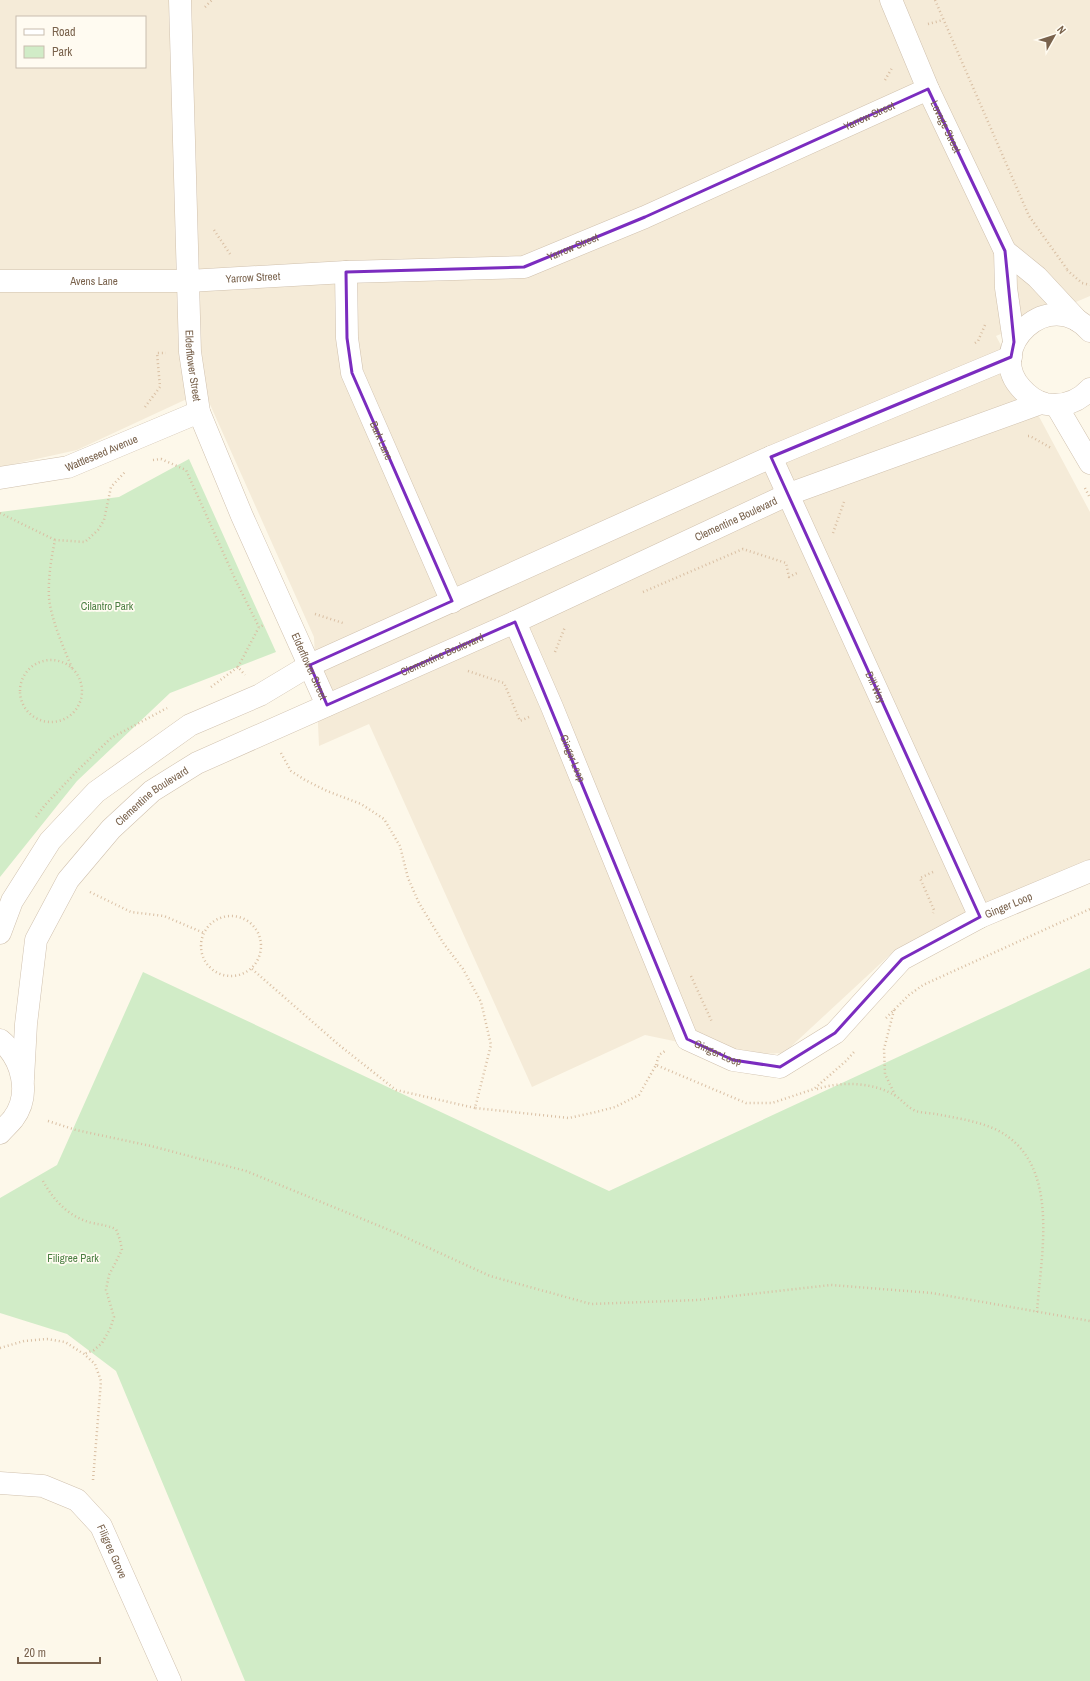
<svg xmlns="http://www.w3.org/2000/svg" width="1090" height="1681" viewBox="0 0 1090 1681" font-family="'Archivo Narrow',sans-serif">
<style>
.residential{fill:#f5ebd8;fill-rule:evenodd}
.green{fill:#d1ecc7}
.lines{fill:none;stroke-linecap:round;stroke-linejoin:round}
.minor-casing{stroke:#d0c1ae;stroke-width:23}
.path{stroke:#d9bfa3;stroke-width:2.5;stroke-dasharray:1 3;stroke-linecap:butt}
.minor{stroke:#fff;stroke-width:22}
.marked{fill:none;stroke:#7b2cbf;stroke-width:3;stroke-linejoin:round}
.labels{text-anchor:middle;stroke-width:3.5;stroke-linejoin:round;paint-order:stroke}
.street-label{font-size:11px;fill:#79624c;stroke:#fffbf1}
.park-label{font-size:11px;fill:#4c7f43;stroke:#fffbf1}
</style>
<rect width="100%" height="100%" fill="#fdf8ea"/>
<!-- residential -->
<path class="residential" d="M0,0h1090v296l-94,40 94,176v351l-197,89 -109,101 -43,2 -96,-20 -113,52 -163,-363 -50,22 -5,-109 -110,-246 -127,59 -77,17zM17,17h128v50h-128z"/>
<!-- green -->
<path class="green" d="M189,459l87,193 -106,41 -93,88 -77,96v-365l119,-15z
M1090,968v713h-845l-129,-310 -49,-37 -67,-21v-115l57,-33 86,-193 466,219z"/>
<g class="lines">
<!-- minor casing -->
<g class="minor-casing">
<g id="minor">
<path id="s1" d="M180,0l10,352 9,60 43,104 85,189"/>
<path id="s2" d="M891,0l37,89 77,162 1,37 8,54"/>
<path d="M1005,251l32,26 40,43"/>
<path id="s3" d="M346,272l1,66 5,35 100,229"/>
<path id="s4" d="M0,281h188l158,-9 178,-5 121,-50 283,-128"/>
<path d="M1090,331c-41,-47 -106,17 -69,57 7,8 15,14 25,16 18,3 32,-2 44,-15"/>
<path d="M1056,405l34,58"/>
<path id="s5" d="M771,457l209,460"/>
<path id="s6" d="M0,478l68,-11 131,-55"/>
<path id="s7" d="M515,622l37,85 135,332 46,21 47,7 55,-34 67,-74 78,-42 110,-46"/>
<path d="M0,933l12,-32 38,-60 46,-49 94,-67 70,-30 50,-30 461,-208 240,-100"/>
<path d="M0,1040c22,18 32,54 13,79 -4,5 -9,9 -13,14"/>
<path id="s8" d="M23,1079l3,-55 10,-84 32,-60 43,-51 41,-38 45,-28 318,-141 274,-128 252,-91"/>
<path id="s9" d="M0,1483l43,3 34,14 24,26 69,155"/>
</g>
</g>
<!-- path -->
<path class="path" d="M935,0l94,216 38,53
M205,7l7,-7
M928,24l15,-4
M885,80l7,-12
M214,230l16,24
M1067,270l15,13 8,2
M975,343l3,-2 7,-16
M145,407l15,-20 -3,-34h9
M1028,436h2l21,12
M153,460l8,-1 25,11 50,111 23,46
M1085,488l5,10
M0,513l55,27
M833,533l11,-31
M643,592l100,-43 43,14 3,14 8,-4
M315,614l28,9
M555,652l10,-25
M20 691a31 31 0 1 1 62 0a31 31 0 1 1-62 0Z
M238,667l21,-40 5,-2
M72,668c-8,-19 -21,-49 -23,-70 -1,-19 2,-39 6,-58l30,2 13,-12 6,-10 7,-33 14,-15
M468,671l36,12 16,38 9,-4
M211,687l27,-20 7,8
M281,753l10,18 14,9 22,11 34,13 23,15 16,27 8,32 11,25 25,41 19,25 18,33 10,43 -16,63 94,10 27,-6 19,-5 24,-12 17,-30 90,38h26l42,-14 32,-28 8,-9
M36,817l9,-12 34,-36 32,-31 56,-30
M933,872l-13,6 14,32 -1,3
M90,892l41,20 33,4 40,17
M201 946a30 30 0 1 1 60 0a30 30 0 1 1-60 0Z
M252,969l87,76 57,45 79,18
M691,976l21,46
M894,1010l-10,39 1,25 10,21
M886,1018l23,-23 14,-10 167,-76
M656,1065l3,-10 6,-4
M817,1089c25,-8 56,-7 79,7 7,5 12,12 20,15 6,2 14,2 20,3 20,4 41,7 59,15 67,32 46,124 42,183
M48,1121l28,9 75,16 95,25 148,61 96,44 101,28 107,-4 133,-15 101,8 158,28
M43,1181c11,20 26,36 49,42 10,2 13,2 24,6l4,11 2,10 -13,25 -3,15 8,27 -4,12 -8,14 -8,7 -10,4
M0,1348l24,-7 23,-2 18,3 19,12 11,10 6,17 -8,99"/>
<!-- minor -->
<use href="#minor" class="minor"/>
</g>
<!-- marked area -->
<path class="marked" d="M928,89l77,162 9,91 -3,15 -240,100 209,460 -78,42 -67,74 -55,34 -47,-7 -46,-21 -172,-417 -188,83 -17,-40 142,-64 -100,-228 -5,-35 -1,-66 178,-5 121,-50z"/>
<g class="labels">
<!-- street labels -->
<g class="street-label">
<text dy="4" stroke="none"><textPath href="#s4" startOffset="901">Yarrow Street</textPath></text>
<text dy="4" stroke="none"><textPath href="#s2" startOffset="138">Lovage Street</textPath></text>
<text dy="4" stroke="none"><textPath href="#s4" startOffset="577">Yarrow Street</textPath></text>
<text dy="4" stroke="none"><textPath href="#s4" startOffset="253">Yarrow Street</textPath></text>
<text dy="4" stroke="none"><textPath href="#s4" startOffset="94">Avens Lane</textPath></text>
<text dy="4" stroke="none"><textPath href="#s1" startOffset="366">Elderflower Street</textPath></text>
<text dy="4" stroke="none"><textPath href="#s3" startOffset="175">Bark Lane</textPath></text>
<text dy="4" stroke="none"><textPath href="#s6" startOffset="105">Wattleseed Avenue</textPath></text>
<text dy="4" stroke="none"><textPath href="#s8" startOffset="975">Clementine Boulevard</textPath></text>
<text dy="4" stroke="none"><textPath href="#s8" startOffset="651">Clementine Boulevard</textPath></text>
<text dy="4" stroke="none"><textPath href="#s1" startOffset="690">Elderflower Street</textPath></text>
<text dy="4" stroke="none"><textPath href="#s5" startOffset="253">Dill Way</textPath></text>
<text dy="4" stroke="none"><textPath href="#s7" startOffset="148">Ginger Loop</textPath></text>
<text dy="4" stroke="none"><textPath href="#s8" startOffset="327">Clementine Boulevard</textPath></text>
<text dy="4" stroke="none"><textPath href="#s7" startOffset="833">Ginger Loop</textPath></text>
<text dy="4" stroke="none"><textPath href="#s7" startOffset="485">Ginger Loop</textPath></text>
<text dy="4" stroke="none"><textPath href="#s9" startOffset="143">Filigree Grove</textPath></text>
</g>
<!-- park labels -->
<g class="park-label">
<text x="107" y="610">Cilantro Park</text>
<text x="73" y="1262">Filigree Park</text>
</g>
</g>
<!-- legend -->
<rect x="16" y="16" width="130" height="52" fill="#fffbf1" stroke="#c9beaf"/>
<rect x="24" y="29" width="20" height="6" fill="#ffffff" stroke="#c9beaf"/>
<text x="52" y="36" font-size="12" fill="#79624c">Road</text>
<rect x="24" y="46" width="20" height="12" fill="#d1ecc7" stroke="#c9beaf"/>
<text x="52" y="56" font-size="12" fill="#79624c">Park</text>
<!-- north arrow -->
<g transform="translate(1054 36) rotate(51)" stroke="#fffbf1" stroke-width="3" paint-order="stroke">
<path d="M0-3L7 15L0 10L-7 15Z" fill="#79624c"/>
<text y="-6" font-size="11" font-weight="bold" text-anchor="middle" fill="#79624c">N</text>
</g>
<!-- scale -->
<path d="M18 1657v6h82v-6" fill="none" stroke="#79624c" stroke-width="2"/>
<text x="24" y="1657" font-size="12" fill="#79624c" stroke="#fffbf1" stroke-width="3" paint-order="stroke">20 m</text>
</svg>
